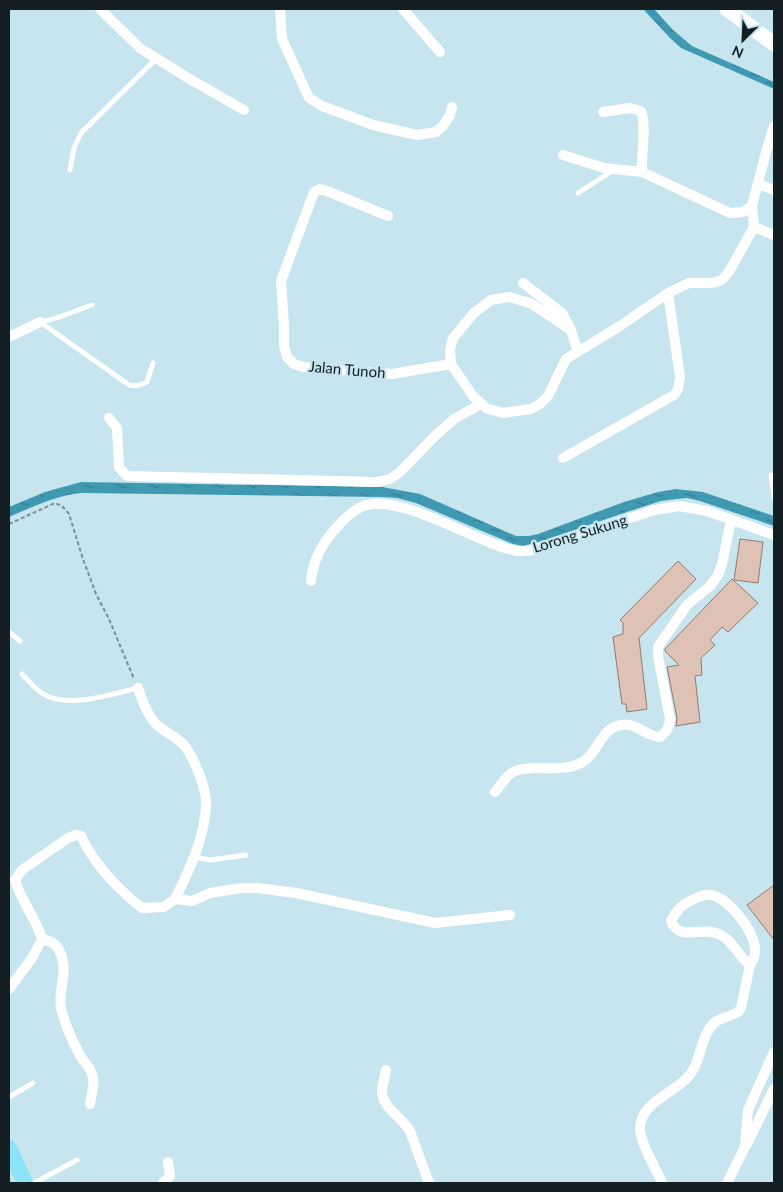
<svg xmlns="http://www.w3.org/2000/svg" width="783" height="1192" viewBox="0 0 783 1192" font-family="Lato,sans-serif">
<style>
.water{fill:url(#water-ripples)}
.building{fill:#ddc2b5;stroke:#947b6f}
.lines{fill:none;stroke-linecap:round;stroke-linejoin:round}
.path{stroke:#798f96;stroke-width:2;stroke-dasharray:4 2.5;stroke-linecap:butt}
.service{stroke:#fff;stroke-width:5}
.minor{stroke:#fff;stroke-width:10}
.secondary{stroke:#fff;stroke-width:15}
.primary{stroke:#8ce2f6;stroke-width:16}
.labels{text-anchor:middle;stroke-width:4.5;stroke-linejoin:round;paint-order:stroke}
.street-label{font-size:15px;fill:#131f22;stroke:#c6e5ef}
</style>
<defs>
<pattern id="water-ripples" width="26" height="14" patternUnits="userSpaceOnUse" patternTransform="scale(1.25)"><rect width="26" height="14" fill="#3f9ab1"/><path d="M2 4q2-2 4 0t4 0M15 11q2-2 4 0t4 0" fill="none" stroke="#347d90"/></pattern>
</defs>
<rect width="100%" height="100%" fill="#c6e5ef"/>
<!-- water -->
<path class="water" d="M643,9h11l19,21 19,16 82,36v7l-93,-41 -11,-10z
M81,482l301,5 38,7 96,42h13l9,-2 86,-32 34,-10 18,-3 27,3 71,24v10l-74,-25 -13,-3 -11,1 -15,2 -34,11 -85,29 -19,5 -10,-2 -97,-41 -19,-5 -15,-1 -301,-4c-26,3 -49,14 -72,24v-10l36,-15z"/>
<!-- building -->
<path class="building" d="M740,539l23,3 -5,41 -24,-3z
M678,561l18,18 -57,59 8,71 -20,3 -1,-8h-4l-9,-67 10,-3v-11l-3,-3z
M732,579l26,24 -30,29 -6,-5 -12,13 5,5 -14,13 1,17 -7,1 5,46 -24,4 1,-8 -10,-51 12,-2 -14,-14v-2z
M774,885v55l-27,-35z"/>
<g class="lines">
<!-- path -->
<path class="path" d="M9,524l46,-21 7,3 7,8 14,45 13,35 13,25 25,60"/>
<!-- service -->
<path class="service" d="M70,170l4,-22 7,-15 75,-74
M578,193l34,-22
M92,305c-18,6 -34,14 -52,17l89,63 8,1 10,-4 6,-19
M771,475l3,23
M9,632l11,9
M22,674c6,6 12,14 20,19 23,17 70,1 96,-5
M194,857l16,3 36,-5
M9,1097l24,-14
M34,1183l43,-23"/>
<!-- minor -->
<path class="minor" d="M100,9l40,39 48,30 56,32
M280,9l2,30 27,59 13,8 51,19 44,10 19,-3 7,-6 7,-11 2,-8
M403,9l37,43
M603,112l27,-4 11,3c6,13 0,45 1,61
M563,155l41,13 38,4 88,41 13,-1 9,-6
M758,184l16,6
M388,216l-61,-25 -7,-2 -6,3 -33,89 3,45v20l3,11 7,7 9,3 89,7 59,-10 22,32 13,12 17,5 28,-4 9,-5 8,-8 18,-37 54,-33 48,-33 21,-10h23l10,-3 8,-10 24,-43 -2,-21 14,-54 8,-26
M754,227l20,8
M523,283l39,30 9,17 7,22
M9,337l31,-15
M451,364l-1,-14 3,-12 21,-25 17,-13 19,-3 22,7 39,26
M109,418l8,10 2,39 8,9 250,6 13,-3 10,-7 35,-36 19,-17 27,-15
M563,458l111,-63 4,-6 2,-12 -12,-84
M311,581c2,-21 12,-39 26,-54 6,-7 16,-16 24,-20 36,-17 116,37 156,44 5,0 10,0 15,-1l123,-40 24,-4 28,5 67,24
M138,688c4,13 9,27 19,37 8,7 20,12 27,20 10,13 23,44 22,60 -1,32 -17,66 -31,94
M495,792c5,-6 11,-16 18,-20 17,-9 46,2 68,-9 17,-8 19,-35 40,-38 16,-3 25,12 39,12 7,-6 9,-9 10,-18l-12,-63v-9l4,-6 25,-36 23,-19 8,-11 4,-11 9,-44
M42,939c14,3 18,9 21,23 3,15 -5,31 -2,46 3,14 12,35 19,47 4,8 12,13 13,23 2,7 -2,18 -3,26
M9,989l23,-31 10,-19c-6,-21 -21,-38 -27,-59l7,-10 46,-32 8,-3 5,1c13,28 37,53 61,72l22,-1 11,-8 17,2 18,-8 31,-5h16l39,5 139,30 75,-8
M386,1070c-1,6 -3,13 -4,20 -1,17 20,27 28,41l19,52
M747,1144l27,-55
M163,1183l7,-7 -2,-14
M662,1183c-6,-15 -23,-41 -22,-57 3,-24 33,-33 47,-48 15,-15 12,-40 27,-55 7,-6 16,-6 24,-11l3,-4 9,-43c3,-4 5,-8 5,-14 1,-18 -26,-53 -44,-56 -6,-1 -13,2 -19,5 -10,4 -16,10 -21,21 7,19 27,8 41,11 21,4 24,23 38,33
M727,1183l18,-36 3,-37 26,-58"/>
<!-- secondary -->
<path class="secondary" d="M727,9l47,35"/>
<!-- primary -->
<path class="primary" d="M9,1148l16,35"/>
</g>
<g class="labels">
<!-- street labels -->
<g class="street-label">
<text transform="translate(347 370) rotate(5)" y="5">Jalan Tunoh</text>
<text transform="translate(580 534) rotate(-17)" y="5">Lorong Sukung</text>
</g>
</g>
<!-- border -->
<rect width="783" height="1192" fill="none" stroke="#131f22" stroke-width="20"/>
<!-- north arrow -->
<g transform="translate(743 40) rotate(204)" stroke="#c6e5ef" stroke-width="4" paint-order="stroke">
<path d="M0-4L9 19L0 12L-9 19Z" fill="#131f22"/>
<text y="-8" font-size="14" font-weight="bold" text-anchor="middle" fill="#131f22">N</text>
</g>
</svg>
